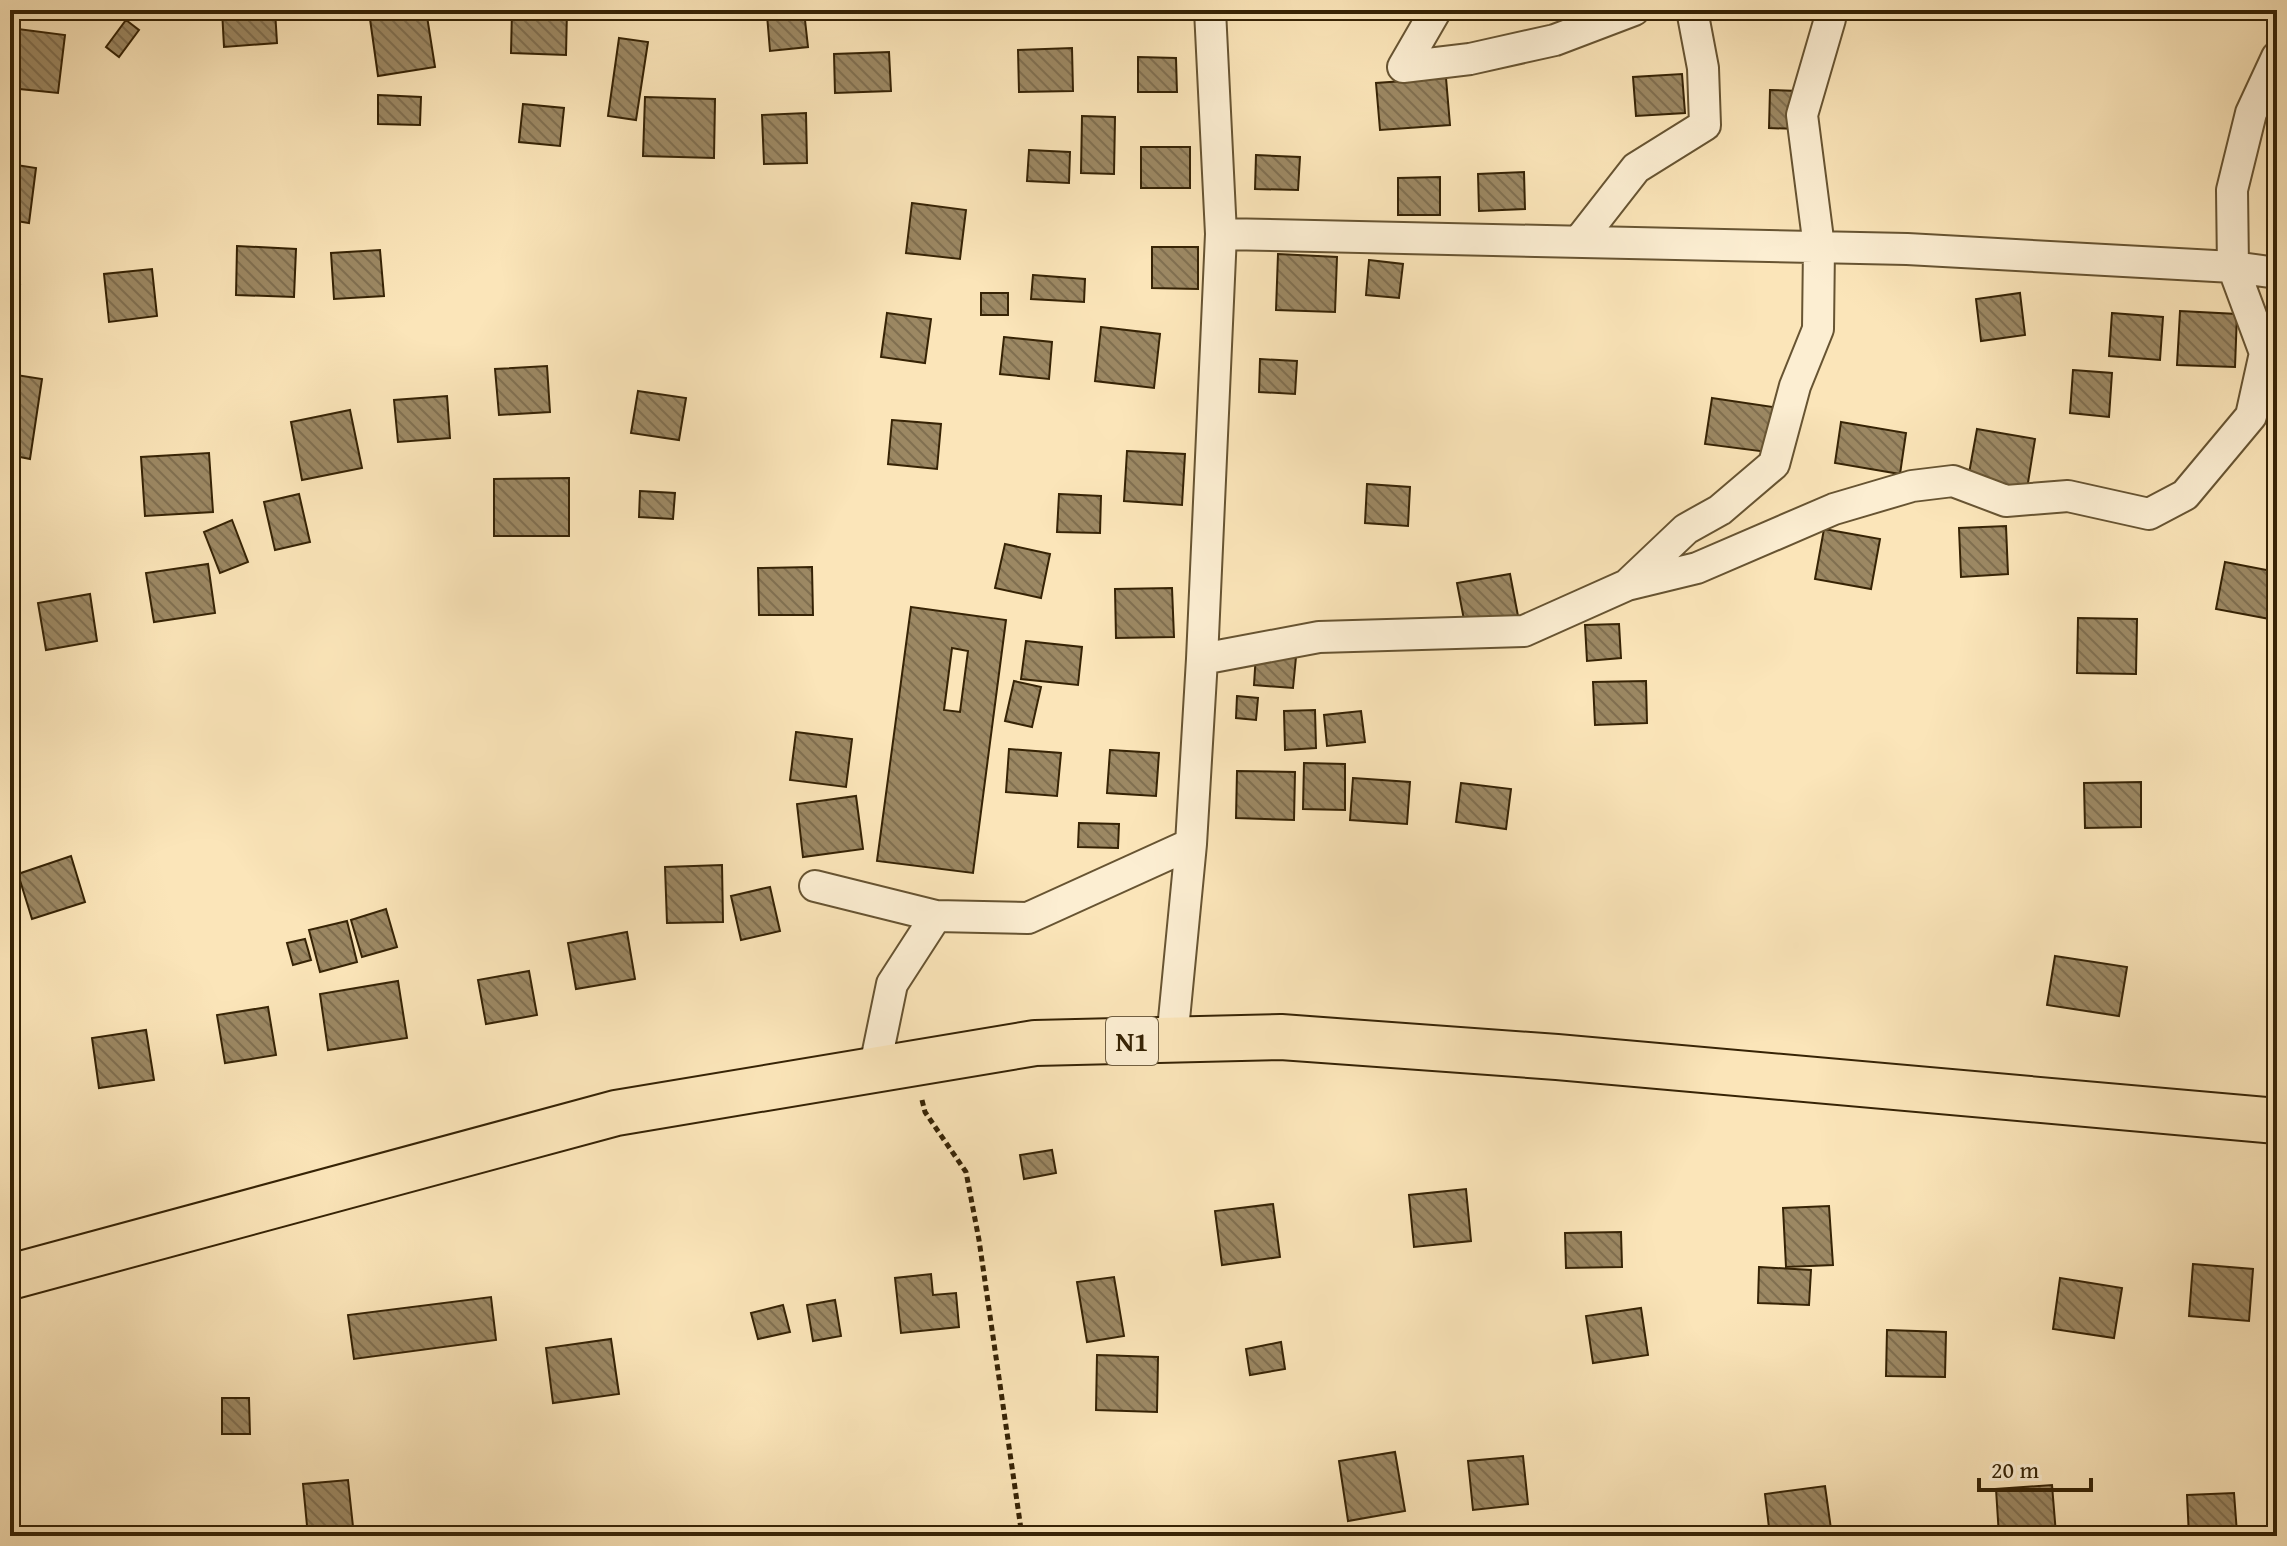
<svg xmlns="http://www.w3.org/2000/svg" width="2287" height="1546" viewBox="0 0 2287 1546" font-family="'Gentium Book Plus',serif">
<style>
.building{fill:url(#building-back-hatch);stroke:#362305;stroke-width:2;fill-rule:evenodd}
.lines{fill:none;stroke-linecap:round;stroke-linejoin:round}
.minor-casing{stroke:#675432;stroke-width:34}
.trunk-casing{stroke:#362305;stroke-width:48}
.path{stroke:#362305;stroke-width:5;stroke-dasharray:6 4;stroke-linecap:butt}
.minor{stroke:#fceed2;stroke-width:30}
.trunk{stroke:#fbe5b9;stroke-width:44}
.labels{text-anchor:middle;stroke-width:7;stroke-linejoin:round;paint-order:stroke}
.shield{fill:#fceed2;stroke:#716042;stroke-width:2}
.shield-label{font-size:28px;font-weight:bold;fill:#362305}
</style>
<defs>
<pattern id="building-back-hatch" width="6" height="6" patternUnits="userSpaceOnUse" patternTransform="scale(2)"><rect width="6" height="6" fill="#9c8863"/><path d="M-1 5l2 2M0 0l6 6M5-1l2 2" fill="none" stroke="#806f50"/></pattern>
</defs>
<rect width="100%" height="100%" fill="#fbe5b9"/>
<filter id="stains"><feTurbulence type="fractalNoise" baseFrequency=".0025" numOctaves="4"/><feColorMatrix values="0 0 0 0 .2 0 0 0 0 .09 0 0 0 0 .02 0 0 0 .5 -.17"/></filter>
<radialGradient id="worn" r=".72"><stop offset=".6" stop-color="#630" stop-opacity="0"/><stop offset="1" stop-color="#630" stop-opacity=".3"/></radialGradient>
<!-- building -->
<path class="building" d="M222,10h53l2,33 -53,4z
M426,10l9,57 -57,9 -8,-57z
M512,10h55l-1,45 -55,-2z
M1956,10h71l-70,4z
M2081,10h60v4l-59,6z
M804,11l4,36 -38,4 -3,-36z
M126,20l13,10 -20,27 -13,-10z
M10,28l55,7 -7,58 -48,-5z
M619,38l29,4 -12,78 -28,-4z
M1072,48l1,43 -54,1 -1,-42z
M889,52l2,39 -56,2 -1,-39z
M1138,57l38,1 1,34h-39z
M1682,74l3,39 -49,3 -3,-39z
M1446,78l4,47 -70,5 -4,-47z
M1770,90l28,1 -1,38 -28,-1z
M378,95l43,2 -1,28 -42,-1z
M645,97l70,2 -1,59 -71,-2z
M523,104l41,4 -4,38 -41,-4z
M806,113l1,50 -43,1 -2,-49z
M1082,116l33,1 -1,57 -33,-1z
M1141,147h49v41h-49z
M1029,150l41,2 -1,31 -42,-2z
M1256,155l44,2 -2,33 -43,-1z
M10,164l26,4 -7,55 -19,-3z
M1524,172l1,37 -46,2 -1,-37z
M1440,177v38h-42v-37z
M912,203l54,7 -6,49 -54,-6z
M237,246l59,3 -2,48 -58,-2z
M1152,247h46v42l-46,-1z
M380,250l4,46 -50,3 -3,-46z
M1278,254l59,3 -2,55 -59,-2z
M1369,260l34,4 -4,34 -33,-3z
M152,269l5,47 -48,6 -5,-48z
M1033,275l52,4 -1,23 -53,-3z
M10,283l10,2 -7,43 -3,-1z
M981,293h27v22h-27z
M2020,293l5,42 -44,6 -5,-42z
M2180,311l57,3 -2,53 -58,-2z
M887,313l44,6 -6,44 -44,-6z
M2112,313l51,4 -3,43 -51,-4z
M1101,327l59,7 -6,54 -59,-7z
M1004,337l48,5 -3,37 -49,-5z
M1260,359l37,2 -2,33 -36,-2z
M547,366l3,46 -51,3 -4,-46z
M2073,370l39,3 -3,44 -39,-4z
M10,374l32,5 -12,80 -20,-4z
M638,391l48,7 -7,42 -48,-7z
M447,396l3,42 -52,4 -4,-42z
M1712,398l61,9 -6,45 -62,-8z
M350,410l12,58 -60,12 -11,-58z
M892,420l49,4 -4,45 -49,-5z
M1841,422l65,11 -6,41 -65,-11z
M1977,429l58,10 -8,50 -59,-10z
M1127,451l58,3 -3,51 -58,-4z
M209,453l4,59 -68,4 -4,-59z
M569,478v58h-75v-57z
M1367,484l43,3 -2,39 -43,-3z
M640,491l35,2 -2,26 -34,-2z
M299,494l11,48 -35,8 -11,-48z
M1059,494l42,2 -1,37 -43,-1z
M232,520l16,42 -28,11 -16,-41z
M2006,526l2,48 -47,3 -2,-49z
M1824,529l56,10 -9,50 -56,-10z
M1005,544l45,10 -9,44 -46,-10z
M2225,562l52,10 -2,48 -59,-11z
M208,564l7,49 -61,9 -8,-49z
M812,567l1,48h-54l-1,-47z
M1510,574l8,42 -53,9 -8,-42z
M1172,588l2,49 -58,1 -1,-49z
M90,594l7,47 -51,9 -8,-47z
M911,607l95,13 -33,253 -96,-12zM952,648l16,3 -8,61 -16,-2z
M2078,618l59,1 -1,55 -59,-1z
M1619,624l2,34 -34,3 -2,-36z
M1026,641l56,6 -4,38 -57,-6z
M1256,653l40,4 -3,31 -39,-3z
M1014,681l27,6 -9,40 -27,-6z
M1646,681l1,42 -52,2 -2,-43z
M1237,696l21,2 -2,22 -20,-2z
M1315,710l1,38 -31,2 -1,-39z
M1361,711l4,31 -38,4 -3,-31z
M796,732l56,7 -6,48 -56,-7z
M1009,749l52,4 -4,43 -51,-4z
M1110,750l49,3 -3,43 -49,-3z
M1304,763l41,1v46l-42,-1z
M1237,771l58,1 -1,48 -58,-2z
M1353,778l57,4 -3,42 -57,-4z
M2141,782v45l-56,1 -1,-45z
M1461,783l50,6 -5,40 -50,-7z
M856,796l7,53 -60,8 -6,-53z
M1079,823l40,1 -1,24 -40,-1z
M71,856l14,46 -53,17 -14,-45z
M722,865l1,57 -56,1 -2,-56z
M770,887l10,44 -39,9 -10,-44z
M386,909l11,38 -35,10 -11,-37z
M347,921l10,41 -37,10 -11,-42z
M627,932l8,47 -59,10 -8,-46z
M305,939l6,21 -18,5 -6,-22z
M2055,956l72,11 -8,49 -72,-11z
M529,971l8,44 -51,9 -8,-44z
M398,981l9,57 -79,12 -8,-56z
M268,1007l8,48 -51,8 -8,-48z
M146,1030l8,50 -55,8 -7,-50z
M1052,1150l4,23 -32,6 -4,-24z
M1466,1189l5,52 -57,6 -5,-52z
M1273,1204l7,53 -58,8 -7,-54z
M1829,1206l4,59 -47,2 -3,-59z
M1621,1232l1,35 -56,1 -1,-35z
M2193,1264l60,5 -4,52 -60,-5z
M1759,1267l52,3 -2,35 -51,-2z
M931,1274l2,21 23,-2 3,34 -58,6 -6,-55z
M1114,1277l10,59 -37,6 -10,-60z
M2060,1278l62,10 -8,50 -61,-9z
M491,1297l5,43 -142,19 -6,-44z
M835,1300l6,36 -28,5 -6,-36z
M783,1305l7,27 -32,7 -7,-26z
M1641,1308l7,47 -55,8 -7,-47z
M1887,1330l59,2 -1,45 -59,-1z
M611,1339l8,55 -66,9 -7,-55z
M1281,1342l4,27 -35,6 -4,-26z
M1097,1355l61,2 -1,55 -61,-2z
M222,1398h27l1,36h-28z
M1395,1452l10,59 -57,10 -9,-60z
M1523,1456l5,48 -55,6 -5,-49z
M348,1480l6,56h-46l-5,-52z
M2052,1485l4,49 -57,2 -3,-47z
M1825,1486l7,50h-62l-5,-42z
M2234,1493l3,40 -48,3 -2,-41z"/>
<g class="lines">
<!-- minor casing -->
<g class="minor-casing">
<path id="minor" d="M1436,10l-33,57 67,-8 85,-19 79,-30
M1830,10v9l-28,96 17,132 -1,82 -23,57 -21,78 -54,46 -34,19 -59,56 70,-17 137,-59 78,-23 41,-5 53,20 62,-5 81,18 36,-19 66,-79 14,-63 -32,-86 -1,-77 19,-77 26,-56
M1221,234l686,15 326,18 44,6
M1579,241l57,-73 69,-43 -2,-57 -11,-58
M1202,659l117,-22 205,-6 103,-46
M815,886l121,30 92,2 163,-74
M1172,1040l19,-196 11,-185 19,-425 -11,-224
M874,1071l18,-87 44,-68"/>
</g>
<!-- trunk casing -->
<g class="trunk-casing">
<path id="trunk" d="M10,1277l606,-164 419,-70 246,-6 276,20 720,64"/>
</g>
<!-- path -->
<path class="path" d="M922,1100l3,12 41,60 13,68 43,296"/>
<!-- minor -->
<use href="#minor" class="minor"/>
<!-- trunk -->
<use href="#trunk" class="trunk"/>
</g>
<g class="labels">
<!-- shield labels -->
<rect class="shield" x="1106" y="1017" width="52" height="48" rx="6"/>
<g class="shield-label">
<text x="1132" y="1051">N1</text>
</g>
</g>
<!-- margin -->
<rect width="2287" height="1546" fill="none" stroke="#fbe5b9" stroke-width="40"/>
<rect x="12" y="12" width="2263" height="1522" fill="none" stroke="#362305" stroke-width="4"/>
<rect x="20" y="20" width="2247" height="1506" fill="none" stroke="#362305" stroke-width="2"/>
<!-- scale -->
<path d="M1979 1478v12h112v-12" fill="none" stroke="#362305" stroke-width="4"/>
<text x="1991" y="1478" font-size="24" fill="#362305" stroke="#fceed2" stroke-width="6" paint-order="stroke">20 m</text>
<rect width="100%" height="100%" filter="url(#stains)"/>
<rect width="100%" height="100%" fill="url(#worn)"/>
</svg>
